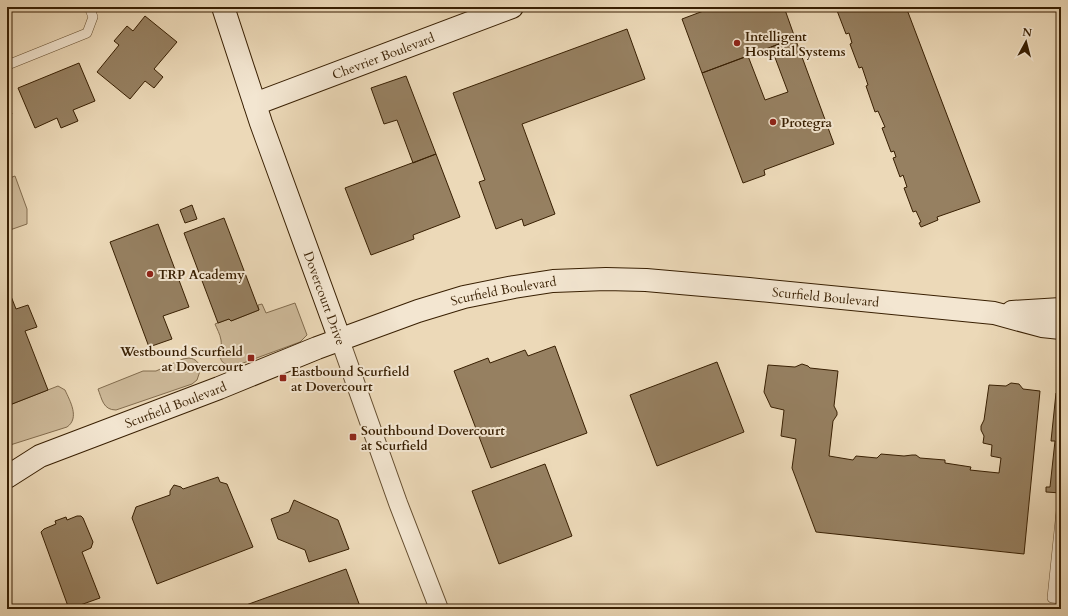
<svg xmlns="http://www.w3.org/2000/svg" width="1068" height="616" viewBox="0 0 1068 616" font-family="Cardo,serif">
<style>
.green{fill:#cdb999;stroke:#826c4e}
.building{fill:#968061;stroke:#381f02}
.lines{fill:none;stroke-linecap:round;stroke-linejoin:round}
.lane-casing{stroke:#654e30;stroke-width:10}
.street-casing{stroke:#654e30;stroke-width:20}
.secondary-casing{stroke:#381f02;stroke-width:24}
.lane{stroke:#f3e6d1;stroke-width:9}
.street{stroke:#f3e6d1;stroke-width:18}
.secondary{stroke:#f3e6d1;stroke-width:22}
.poi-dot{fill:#8f2418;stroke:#f3e6d1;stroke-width:1.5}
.labels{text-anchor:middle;stroke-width:4;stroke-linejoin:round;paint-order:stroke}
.poi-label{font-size:13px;font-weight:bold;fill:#381f02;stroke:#f3e6d1;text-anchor:start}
.street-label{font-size:13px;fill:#381f02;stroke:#f3e6d1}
</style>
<rect width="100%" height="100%" fill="#ecd9b8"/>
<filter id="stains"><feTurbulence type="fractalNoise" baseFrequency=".005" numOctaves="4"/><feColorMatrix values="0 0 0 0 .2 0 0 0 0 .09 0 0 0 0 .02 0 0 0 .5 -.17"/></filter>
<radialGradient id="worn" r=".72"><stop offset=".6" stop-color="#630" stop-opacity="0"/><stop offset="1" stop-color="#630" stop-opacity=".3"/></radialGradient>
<!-- green -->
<path class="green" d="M15,176l12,33v15l-20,7v-52z
M295,303l12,32 -7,7 -65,24c-22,-2 -12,-12 -14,-26 -1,-6 -4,-11 -6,-16l14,-5 2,2 28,-11 -1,-5 4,-1 4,9z
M189,358c7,1 9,4 12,10l-4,12 -5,4 -76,26c-13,0 -14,-11 -18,-21l45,-18h13l27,-12z
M58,386l7,4c5,11 15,28 2,37l-60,19v-40z"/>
<!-- building -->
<path class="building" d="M714,7h70l11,31 -93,35 -20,-54z
M839,7h67l74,195 -43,15 1,3 -17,7 -2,-4 2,-1 -5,-11 -3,1 -9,-24 3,-1 -4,-12 -3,2 -7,-19 3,-1 -2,-6 -3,1 -9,-24 3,-1 -7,-16 -3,1 -9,-26 2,-1 -6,-18 -3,1 -9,-24 2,-1 -3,-10 -3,1 -10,-26z
M145,16l32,26 -23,27 9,8 -9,11 -9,-7 -15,18 -33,-27 22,-27 -5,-4 13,-15 6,5z
M627,29l18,50 -123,45 33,90 -31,12 -2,-7 -26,10 -17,-47 6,-2 -32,-87z
M795,38l39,106 -70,26 1,5 -22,8 -41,-110 46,-17 17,44 23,-8 -17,-45z
M79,63l16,38 -22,9 5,11 -17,7 -4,-10 -22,10 -17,-40z
M406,76l30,78 -23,9 -16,-43 -13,4 -13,-36z
M7,109l5,4 -5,8z
M436,154l24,63 -47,18 1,4 -43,16 -26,-67z
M192,205l5,14 -12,4 -5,-13z
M224,218l35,92 -28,11 -2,-2 -11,4 -34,-90z
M158,224l31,83 -26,9 9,23 -23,8 -39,-105z
M7,286l9,23 12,-4 9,22 -12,4 23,59 -41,16z
M555,346l32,87 -96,35 -37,-97 34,-13 2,5 35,-13 3,6z
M717,362l27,70 -87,34 -27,-71z
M802,364l6,2 2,2 28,3 -4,35 3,6v3l-4,6 -4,35 24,4 3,-4 21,2 4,-4 23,2 8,-1h4l4,3 25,2v3l26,4 -1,3 29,3 2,-15 -10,-2 1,-11 -9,-2 1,-7 -3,-6v-4l3,-6 5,-35 17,1 5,-3 8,1 4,5 17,2 -16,163 -208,-22 -24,-64 4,-29 -15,-3 3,-26 -13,-3 -7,-15 4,-27 27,2z
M1056,393l5,1v99l-15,-1v-5h4l5,-46h-4z
M545,464l27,72 -73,28 -27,-73z
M218,477l2,5 7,2 26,63 -96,37 -25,-66 4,-11 34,-12v-4l4,-6 7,2 2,2z
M294,500l44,20 11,29 -40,13 -4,-12 -27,-11 -7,-20 18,-7z
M77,516h4l2,2 10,24 -2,6 -9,4 18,46 -31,11 -28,-77 3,-3 12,-5 -1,-3 11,-4 1,3z
M346,569l15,40h-126z"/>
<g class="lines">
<!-- lane casing -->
<g class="lane-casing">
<path id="lane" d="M7,63l3,1 77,-31 6,-16 -4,-10
M1061,511l-9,87 9,1"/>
</g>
<!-- street casing -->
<g class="street-casing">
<path id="street" d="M340,340l58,163 41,106"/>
</g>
<!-- secondary casing -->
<g class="secondary-casing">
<g id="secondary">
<path d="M223,7l38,116 79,217"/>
<path id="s1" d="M255,104l257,-97"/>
<path d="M1012,312l49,-3"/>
<path id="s2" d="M7,477l33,-21 179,-68 98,-40 101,-37 46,-14 50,-10 39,-6 53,-2 40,1 103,9 245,24 48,13 19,2"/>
</g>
</g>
<!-- lane -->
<use href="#lane" class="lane"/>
<!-- street -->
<use href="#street" class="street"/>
<!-- secondary -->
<use href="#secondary" class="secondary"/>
</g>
<!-- markers -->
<g class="poi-dot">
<circle cx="737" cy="43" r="4"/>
<circle cx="773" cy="122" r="4"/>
<circle cx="150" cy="274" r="4"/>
<rect x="247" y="354" width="8" height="8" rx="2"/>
<rect x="279" y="374" width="8" height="8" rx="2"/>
<rect x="349" y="433" width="8" height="8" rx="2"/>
</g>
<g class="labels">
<!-- poi labels -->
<g class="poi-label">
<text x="745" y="41">Intelligent<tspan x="745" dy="15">Hospital Systems</tspan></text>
<text x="781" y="127">Protegra</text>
<text x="158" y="279">TRP Academy</text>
<text x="243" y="356" text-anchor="end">Westbound Scurfield<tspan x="243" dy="15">at Dovercourt</tspan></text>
<text x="291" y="376">Eastbound Scurfield<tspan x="291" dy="15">at Dovercourt</tspan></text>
<text x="361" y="435">Southbound Dovercourt<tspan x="361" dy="15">at Scurfield</tspan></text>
</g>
<!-- street labels -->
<g class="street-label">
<text dy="5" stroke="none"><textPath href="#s1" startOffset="137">Chevrier Boulevard</textPath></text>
<text dy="5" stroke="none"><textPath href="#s2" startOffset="532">Scurfield Boulevard</textPath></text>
<text dy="5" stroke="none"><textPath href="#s2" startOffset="856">Scurfield Boulevard</textPath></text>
<text transform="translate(325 298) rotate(70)" y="5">Dovercourt Drive</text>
<text dy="5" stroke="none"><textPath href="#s2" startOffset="184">Scurfield Boulevard</textPath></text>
</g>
</g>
<!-- margin -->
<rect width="1068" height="616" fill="none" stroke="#ecd9b8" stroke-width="24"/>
<rect x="8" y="8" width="1052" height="600" fill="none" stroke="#381f02" stroke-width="2"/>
<rect x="12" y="12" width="1044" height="592" fill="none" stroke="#381f02"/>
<!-- north arrow -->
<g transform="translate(1026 42) rotate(7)" stroke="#f3e6d1" stroke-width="3" paint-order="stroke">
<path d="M0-3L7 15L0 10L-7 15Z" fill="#381f02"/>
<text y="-6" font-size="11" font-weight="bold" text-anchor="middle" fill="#381f02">N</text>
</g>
<rect width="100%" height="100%" filter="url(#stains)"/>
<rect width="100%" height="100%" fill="url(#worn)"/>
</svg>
